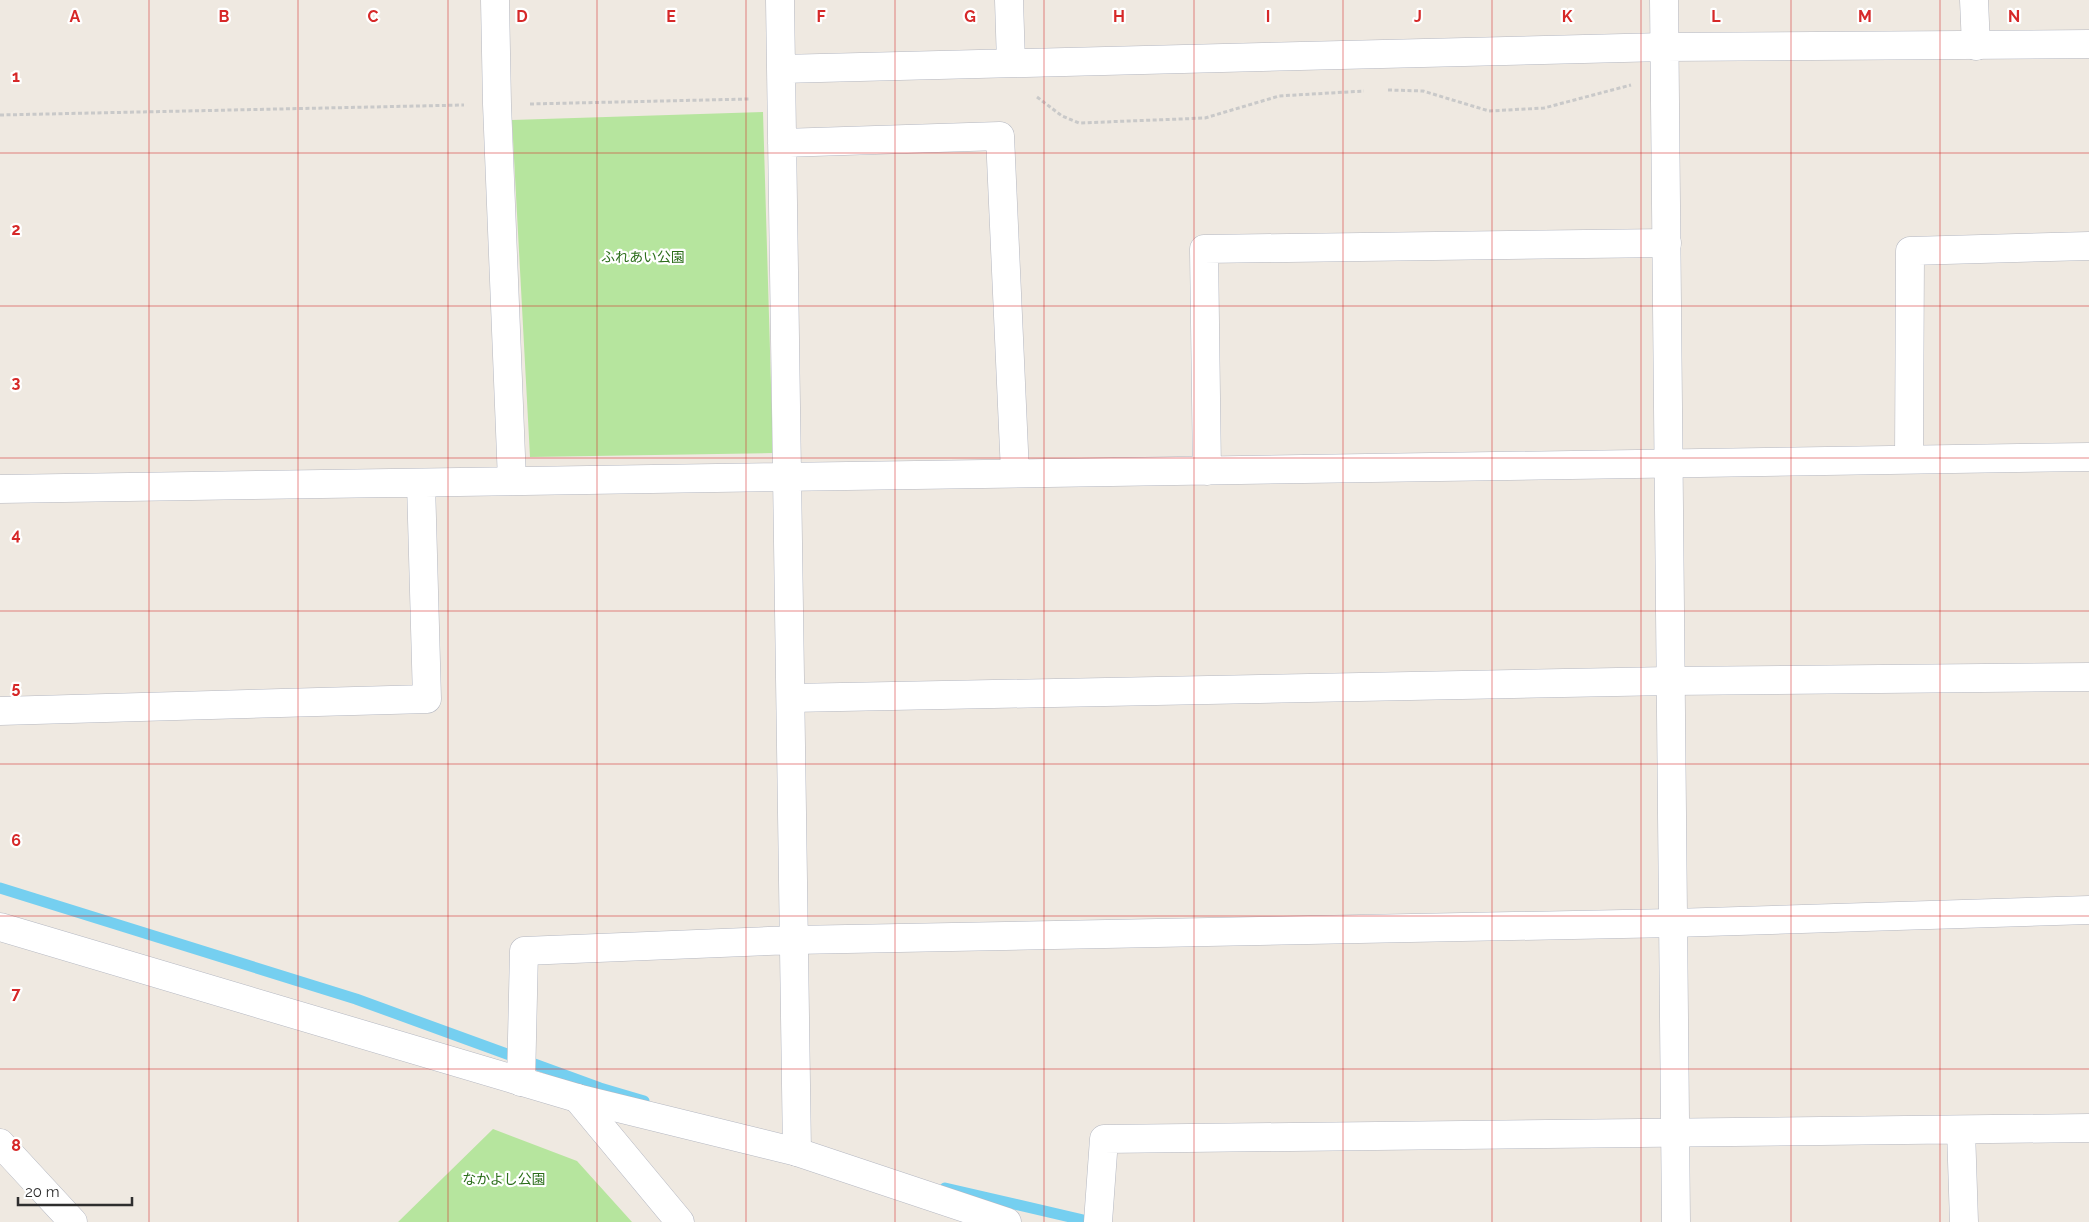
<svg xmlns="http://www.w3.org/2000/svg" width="2089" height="1222" viewBox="0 0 2089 1222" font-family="Raleway,'Noto Sans JP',sans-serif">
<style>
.green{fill:#b6e59e}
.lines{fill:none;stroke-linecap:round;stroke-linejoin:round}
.stream{stroke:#75cff0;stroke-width:11}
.minor-casing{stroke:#b4b7c1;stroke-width:29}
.tertiary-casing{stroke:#b4b7c1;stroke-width:29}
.path{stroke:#c9c9c9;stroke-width:3;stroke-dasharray:4 2.5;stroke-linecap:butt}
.minor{stroke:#fff;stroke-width:28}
.tertiary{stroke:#fff;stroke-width:28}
.grid{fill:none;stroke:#d62828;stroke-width:1;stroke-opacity:0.55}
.labels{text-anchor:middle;stroke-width:4.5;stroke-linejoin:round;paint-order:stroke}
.park-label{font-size:14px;fill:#2c6e1b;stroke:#fff}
.grid-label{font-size:16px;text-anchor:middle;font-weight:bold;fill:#d62828;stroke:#fff;stroke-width:4.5;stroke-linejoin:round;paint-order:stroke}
</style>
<rect width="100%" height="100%" fill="#efe9e1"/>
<!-- green -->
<path class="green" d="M763,112l10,341 -243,4 -18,-337z
M493,1129l84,32 55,61h-234z"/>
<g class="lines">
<!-- stream -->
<path class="stream" d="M0,888l356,111 244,89 44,13
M945,1188l147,34"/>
<!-- minor casing -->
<g class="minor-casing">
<path id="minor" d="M495,0l2,104 15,377
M780,0l17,1152
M1009,0l2,63
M1974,0l2,46
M781,69l883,-22
M782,143l218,-7 15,337
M1909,459l1,-208 179,-5
M1207,471l-3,-222 463,-6
M0,489l2089,-32
M791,698l879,-17 419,-4
M0,711l427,-12 -6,-216
M521,1082l3,-131 270,-11 879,-17 416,-13
M577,1098l103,124
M1961,1130l3,92
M0,1143l73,79
M1098,1222l6,-83 985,-11"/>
</g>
<!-- tertiary casing -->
<g class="tertiary-casing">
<path id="tertiary" d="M1664,0l12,1222
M1664,47l425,-3
M0,927l577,171 220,54 210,70"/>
</g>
<!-- path -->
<path class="path" d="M1388,90l35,1 66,20 55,-3 87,-23
M1037,97l25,19 17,7 126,-5 74,-22 85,-5
M530,104l219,-5
M0,115l464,-10"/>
<!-- minor -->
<use href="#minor" class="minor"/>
<!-- tertiary -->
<use href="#tertiary" class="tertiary"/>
</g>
<!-- grid -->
<path class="grid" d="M149,0v1222M298,0v1222M448,0v1222M597,0v1222M746,0v1222M895,0v1222M1044,0v1222M1194,0v1222M1343,0v1222M1492,0v1222M1641,0v1222M1791,0v1222M1940,0v1222M0,153h2089M0,306h2089M0,458h2089M0,611h2089M0,764h2089M0,916h2089M0,1069h2089"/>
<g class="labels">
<!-- park labels -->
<g class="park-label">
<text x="643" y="262">ふれあい公園</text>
<text x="504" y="1184">なかよし公園</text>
</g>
</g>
<g class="grid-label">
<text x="75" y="22">A</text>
<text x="224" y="22">B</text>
<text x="373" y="22">C</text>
<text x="522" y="22">D</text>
<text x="671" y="22">E</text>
<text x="821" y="22">F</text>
<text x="970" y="22">G</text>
<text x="1119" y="22">H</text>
<text x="1268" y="22">I</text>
<text x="1418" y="22">J</text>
<text x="1567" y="22">K</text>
<text x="1716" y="22">L</text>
<text x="1865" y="22">M</text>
<text x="2014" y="22">N</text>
<text x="16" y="82">1</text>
<text x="16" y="235">2</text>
<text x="16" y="388">3</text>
<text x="16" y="540">4</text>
<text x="16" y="693">5</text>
<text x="16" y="846">6</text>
<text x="16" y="999">7</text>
<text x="16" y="1151">8</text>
</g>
<!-- scale -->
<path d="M18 1197v8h114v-8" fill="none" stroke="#2e2e2e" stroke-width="2.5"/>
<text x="25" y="1197" font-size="15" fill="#2e2e2e" stroke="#ffffff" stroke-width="4" paint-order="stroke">20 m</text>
</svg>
